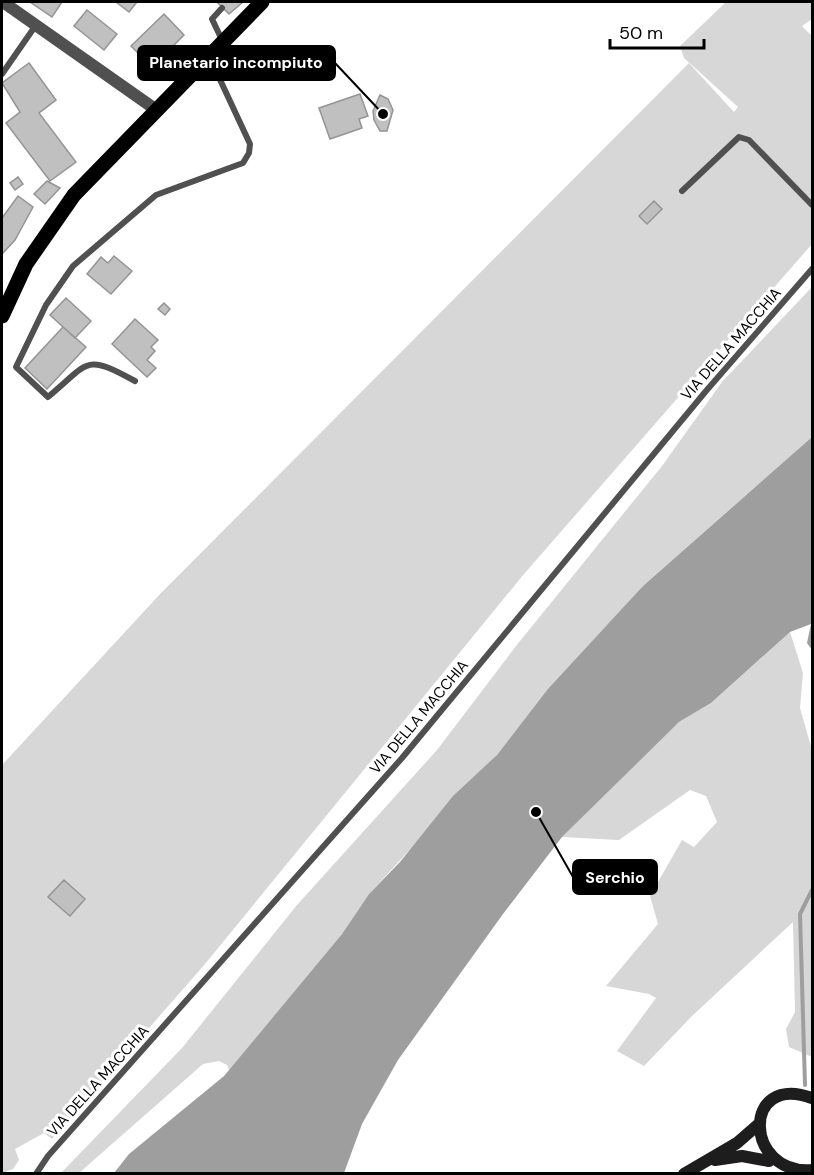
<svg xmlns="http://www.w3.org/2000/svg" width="814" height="1175" viewBox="0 0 814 1175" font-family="'DM Sans',sans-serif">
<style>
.green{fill:#d7d7d7}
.water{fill:#9e9e9e}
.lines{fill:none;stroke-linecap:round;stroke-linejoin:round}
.stream{stroke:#9e9e9e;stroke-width:4}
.building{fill:#c0c0c0;stroke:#949494;stroke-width:1.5}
.lane{stroke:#505050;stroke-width:6}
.street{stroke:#505050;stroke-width:12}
.secondary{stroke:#1d1d1d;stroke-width:12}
.primary{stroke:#000;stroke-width:15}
.labels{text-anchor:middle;stroke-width:6;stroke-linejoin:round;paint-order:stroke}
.street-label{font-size:15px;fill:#000;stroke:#fff}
.leader{fill:none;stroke:#000;stroke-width:2}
.callout-dot{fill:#000;stroke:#fff;stroke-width:2}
.callout{fill:#000;stroke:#000;stroke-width:2}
.callout-label{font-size:16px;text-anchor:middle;font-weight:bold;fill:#fff}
</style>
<rect width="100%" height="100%" fill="#fff"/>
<!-- green -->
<path class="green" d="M726,2h86v17l-10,7 10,10v208l-288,330 -319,390 -153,175 -8,-6 -29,16 4,11 -6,9 -11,4v-408l159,-172 528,-530 45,49 4,-5 -54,-49 -4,-12z
M812,287v150l-169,149 -146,169 -128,139 -27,40 -113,136 -2,-5 -8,-4 -16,3 -124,109 -19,1 122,-126 115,-143 140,-155 79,-104 146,-180 60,-84z
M790,632l13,41 -3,35 12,42v307l-23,-10 -3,-18 9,-17 -2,-90 -101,94 -48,50 -27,-15 39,-53 -7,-4 -43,-8 52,-62 -8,-28 32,-56 12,7 23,-25 -11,-26 -16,-6 -71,50 -57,-3 93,-94 24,-21 32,-19z"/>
<!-- water -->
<path class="water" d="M812,437v213l-5,-7 4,-19 -21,8 -79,71 -32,19 -117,115 -59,77 -105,146 -36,64 -18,49h-230l15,-19 95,-78 118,-142 27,-40 31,-32 53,-66 44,-41 51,-66 95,-103z"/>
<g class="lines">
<!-- stream -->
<path class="stream" d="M805,1085l-5,-171 12,-24"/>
</g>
<!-- building -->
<path class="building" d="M30,2h32l-10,15z
M116,2h21l-8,10z
M217,2h26l-14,12z
M87,10l30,24 -13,16 -30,-24z
M164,14l20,21 -32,32 -21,-21z
M29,63l27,37 -17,13 37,49 -26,19 -44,-58 14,-11 -18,-29z
M360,94l8,22 -9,3 3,9 -32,11 -11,-31z
M380,95l8,4 5,11 -6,21h-7l-6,-11 -1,-9z
M18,177l5,7 -8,6 -5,-7z
M47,181l13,7 -15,16 -11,-10z
M18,196l15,11 -18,33 -13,14v-36z
M654,201l8,8 -15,15 -8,-8z
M114,256l18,15 -21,23 -24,-20 14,-17 7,6z
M66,298l25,23 -16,17 -25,-23z
M164,303l6,6 -5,6 -7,-6z
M135,319l23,21 -7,7 4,4 -8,9 9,8 -9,9 -35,-33z
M63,327l23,20 -39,42 -22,-21z
M64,880l21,19 -15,17 -22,-19z"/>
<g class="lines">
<!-- lane -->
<path class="lane" d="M222,40l-10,-21 10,-11
M2,74l34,-49
M682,191l57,-54 10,3 63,65
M135,381c-51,-28 -45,-19 -87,16l-32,-30 30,-62 27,-39 83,-71 87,-32 6,-10 1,-9 -41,-88
M36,1174l12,-18 354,-398 304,-367 106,-122"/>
<!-- street -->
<path class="street" d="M3,2l152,107"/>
<!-- secondary -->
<path class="secondary" d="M812,1098c-71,-26 -68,77 0,72
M715,1160l27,-4 27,5
M684,1174l53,-31 23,-20"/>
<!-- primary -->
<path class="primary" d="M2,316l24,-52 48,-69 188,-193"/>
</g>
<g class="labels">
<!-- street labels -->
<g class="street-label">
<text transform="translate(731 344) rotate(-49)" y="5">VIA DELLA MACCHIA</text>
<text transform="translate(419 717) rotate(-50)" y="5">VIA DELLA MACCHIA</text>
<text transform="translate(98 1081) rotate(-48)" y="5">VIA DELLA MACCHIA</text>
</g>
</g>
<!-- callouts -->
<path class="leader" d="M383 114L335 63M536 812L573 877"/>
<g class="callout-dot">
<circle cx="383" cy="114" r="6"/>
<circle cx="536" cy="812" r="6"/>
</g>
<g class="callout">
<rect x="138" y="46" width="197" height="34" rx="6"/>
<rect x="573" y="860" width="84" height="34" rx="6"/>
</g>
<g class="callout-label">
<text x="236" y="68">Planetario incompiuto</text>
<text x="615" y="883">Serchio</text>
</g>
<!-- border -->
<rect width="814" height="1175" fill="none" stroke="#000000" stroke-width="6"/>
<!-- scale -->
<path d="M610 39v9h94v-9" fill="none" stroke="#000000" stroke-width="3"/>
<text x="619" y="39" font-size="18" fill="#000000" stroke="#ffffff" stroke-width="4.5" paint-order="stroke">50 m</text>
</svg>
